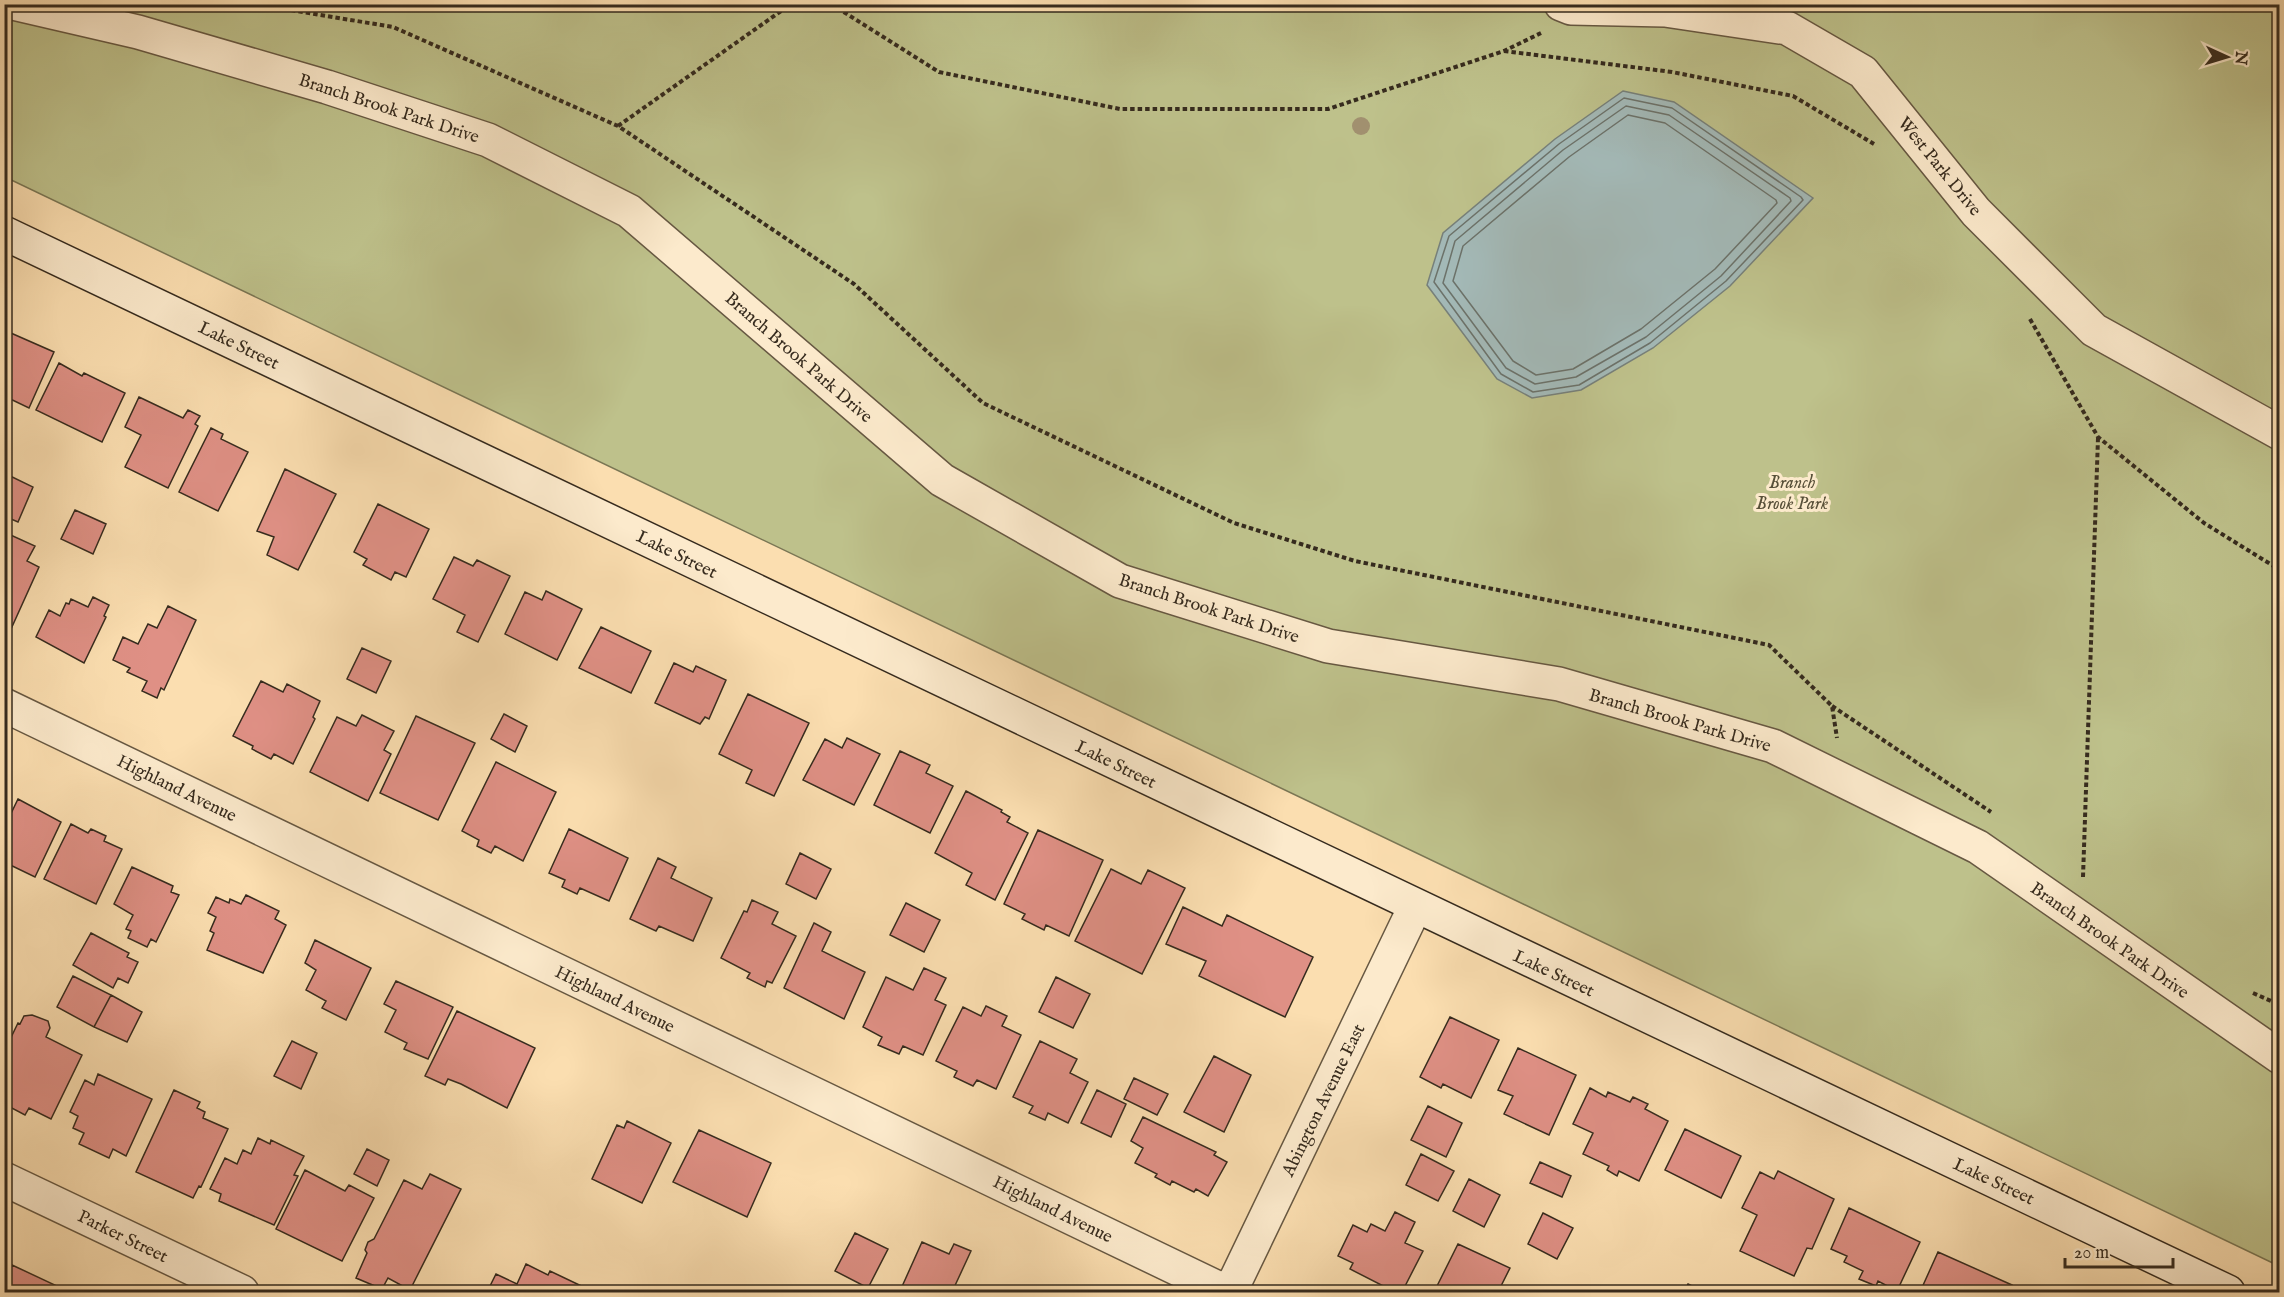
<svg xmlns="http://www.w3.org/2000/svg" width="2284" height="1297" viewBox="0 0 2284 1297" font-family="'IM FELL English',serif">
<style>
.green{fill:#bec18b;stroke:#7a7654;stroke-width:1.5}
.water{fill:#a3b9b7;stroke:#77807a;stroke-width:1.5}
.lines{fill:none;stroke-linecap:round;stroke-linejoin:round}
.shore{stroke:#6c726a;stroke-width:1.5}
.building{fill:#df9085;stroke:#362b1e;stroke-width:1.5}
.street-casing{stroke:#675842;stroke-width:36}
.secondary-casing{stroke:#362b1e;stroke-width:36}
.path{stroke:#362b1e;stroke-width:4;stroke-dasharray:4.5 3;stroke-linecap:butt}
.street{stroke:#fceacc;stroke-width:33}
.secondary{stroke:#fceacc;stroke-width:33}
.tree{fill:#a1906f}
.labels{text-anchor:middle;stroke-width:6;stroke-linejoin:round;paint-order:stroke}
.street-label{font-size:18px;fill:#362b1e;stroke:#fceacc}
.park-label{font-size:18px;font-style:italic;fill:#585039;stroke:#fceacc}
</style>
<rect width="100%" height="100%" fill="#fbdeb0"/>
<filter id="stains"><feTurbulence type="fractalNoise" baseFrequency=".00333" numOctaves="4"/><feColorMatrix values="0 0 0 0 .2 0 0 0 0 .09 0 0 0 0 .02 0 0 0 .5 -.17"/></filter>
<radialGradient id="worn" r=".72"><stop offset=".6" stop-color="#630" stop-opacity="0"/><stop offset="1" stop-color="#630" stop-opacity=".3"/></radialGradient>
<!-- green -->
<path class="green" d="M4,5h2275v1261l-2274,-1089z"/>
<!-- water -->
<path class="water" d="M1623,91l51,11 139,96 -83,88 -77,62 -72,42 -49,8 -35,-19 -70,-94 16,-52 112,-94z"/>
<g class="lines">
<!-- shore -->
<path class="shore" d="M1624,98l48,10 129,89 2,3 -77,81 -76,62 -71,42 -46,7 -32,-18 -67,-92 15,-46 110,-92z
M1626,106l43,9 121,83 1,3 -70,75 -75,61 -70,40 -41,7 -29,-16 -63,-85 12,-42 108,-91z
M1628,115l37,8 111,77 1,3 -62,66 -74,60 -68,40 -37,6 -23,-14 -60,-80 10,-35 106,-89z"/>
</g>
<!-- building -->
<path class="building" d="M4,330l50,22 -25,56 -25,-12z
M59,363l23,13 2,-3 41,20 -23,49 -66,-32z
M139,397l44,21 5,-8 12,6 -5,8 3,2 -30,62 -43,-21 16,-32 -16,-8z
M211,428l12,6 -2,5 27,13 -30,59 -39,-19z
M285,469l51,25 -38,76 -31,-15 7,-18 -17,-6z
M4,473l29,14 -15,35 -14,-6z
M378,504l51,25 -23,48 -11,-5 -4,8 -28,-15 4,-6 -13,-7z
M75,510l31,14 -13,30 -32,-15z
M4,532l31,14 -8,15 12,6 -28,62 -7,-3z
M454,557l19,9 4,-6 33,16 -32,66 -21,-10 8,-17 -32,-16z
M546,591l36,18 -25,51 -52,-26 20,-42 17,8z
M93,597l16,8 -5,11 2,1 -22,46 -48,-26 13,-27 11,6 6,-13 3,1 2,-5 17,8z
M168,606l28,14 -32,70 -3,-2 -4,10 -15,-7 5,-10 -20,-9 3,-4 -17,-8 10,-23 15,7 10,-20 9,4z
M601,627l50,24 -20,42 -52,-25z
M362,648l29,13 -15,32 -29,-14z
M674,663l19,9 3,-6 30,14 -17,39 -4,-2 -5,7 -45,-21z
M261,681l22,11 4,-8 33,17 -7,16 2,2 -22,45 -19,-10 -3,5 -19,-10 1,-3 -20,-10z
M748,694l61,29 -35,73 -28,-13 6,-13 -33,-16z
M504,714l23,12 -12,26 -24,-13z
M362,715l32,16 -10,19 7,4 -23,47 -58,-29 27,-55 19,9z
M416,716l59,27 -37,77 -58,-27z
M847,738l33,16 -26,51 -51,-25 22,-41 17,9z
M900,751l30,14 -4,8 27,13 -23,47 -56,-28z
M496,762l60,30 -33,69 -28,-15 -4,7 -14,-7 2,-6 -17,-9z
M966,791l36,19 -1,2 9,5 -3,5 21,11 -33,67 -29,-15 6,-12 -37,-20z
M18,799l43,23 -26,55 -31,-15v-34z
M71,824l17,9 3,-4 15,7 -2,5 18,8 -26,55 -52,-25z
M569,829l59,29 -19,43 -29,-13 -3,6 -15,-7 3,-7 -16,-7z
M1038,830l65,30 -34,76 -23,-11 -2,5 -22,-11 3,-5 -21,-10z
M800,853l31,16 -15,30 -30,-15z
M658,858l18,9 -5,11 41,20 -19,43 -34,-15 -3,5 -26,-12z
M132,867l41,19 -2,6 8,3 -23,47 -5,-3 -4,8 -19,-9 3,-7 -5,-2 7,-14 -19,-11z
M1111,869l30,15 7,-14 37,18 -43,86 -67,-33z
M246,895l33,16 -4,8 11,6 -23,48 -56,-23 7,-17 -4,-2 6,-14 -8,-4 8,-16 13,6 1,-4 11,5z
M752,900l26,12 -6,12 24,12 -24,47 -5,-2 -2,6 -18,-9 3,-5 -29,-15 23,-47 3,1z
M906,903l34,17 -16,32 -34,-17z
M1183,907l39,19 5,-11 86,42 -28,60 -86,-41 7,-15 -40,-17z
M814,923l17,9 -9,19 43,21 -21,47 -60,-31z
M91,933l38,20 -2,4 11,5 -10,21 -10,-5 -5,10 -40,-23z
M315,940l56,28 -25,52 -24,-12 4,-7 -20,-11 10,-20 -11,-7z
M924,968l22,10 -11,22 11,5 -23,50 -20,-9 -4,8 -21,-9 4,-8 -19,-10 23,-50 27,13z
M73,976l38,19 -17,32 -37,-20z
M1056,977l34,17 -17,34 -34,-16z
M396,981l57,26 -25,52 -24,-10 3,-6 -22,-11 11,-22 -12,-6z
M111,995l31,17 -15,30 -33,-15z
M986,1006l21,10 -5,10 19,9 -25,54 -19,-9 -4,6 -19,-9 3,-6 -21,-10 27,-54 18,9z
M457,1011l78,37 -28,60 -46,-24 -13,-5 -3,6 -20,-9z
M32,1015l16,6 2,7 -4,9 36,18 -31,64 -22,-11 -4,7 -19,-10 3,-5 -5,-3v-45l14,-29 2,1 4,-8z
M1450,1017l49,23 -28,58 -28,-14 -2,4 -21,-11z
M292,1041l25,12 -16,36 -27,-13z
M1040,1041l37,18 -7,14 18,9 -20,41 -20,-10 -3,7 -16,-7 4,-7 -20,-9z
M1518,1048l58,27 -27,60 -45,-21 9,-18 -15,-6z
M1214,1056l37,19 -27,57 -40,-20z
M98,1074l54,25 -26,57 -13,-7 -4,9 -30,-14 5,-11 -11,-5 5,-12 -8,-4 15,-32 9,5z
M1134,1078l34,16 -11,21 -33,-16z
M1590,1088l16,9 2,-5 22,10 3,-5 15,7 -3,5 23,12 -29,60 -20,-10 -2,5 -10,-6 2,-4 -26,-12 10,-21 -20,-9z
M174,1090l26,12 -3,6 8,4 -2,6 25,11 -27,58 -2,-1 -6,12 -57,-26z
M1097,1090l29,14 -15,33 -30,-14z
M1428,1106l34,17 -16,34 -35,-17z
M1143,1117l73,35 -2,3 13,7 -19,34 -12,-7 -2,3 -22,-11 -2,4 -15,-8 2,-3 -22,-11 8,-15 -12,-7z
M627,1121l44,22 -29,60 -50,-24 25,-54 7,3z
M1685,1129l56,27 -20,42 -56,-28z
M699,1130l72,33 -24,54 -74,-35z
M258,1138l12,6 1,-4 33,16 -10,19 4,1 -24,49 -55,-24 2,-7 -11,-5 15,-31 12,6 6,-14 8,4z
M367,1149l22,11 -12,26 -23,-12z
M1421,1154l33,17 -16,30 -32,-16z
M1540,1162l31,14 -9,21 -32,-14z
M305,1170l40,21 4,-6 25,13 -32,63 -66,-32z
M1778,1171l56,28 -22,50 -5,-1 -13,28 -54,-25 17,-36 -15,-7 18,-36 14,7z
M430,1174l31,15 -51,101 -22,-12 -6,11 -26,-11 11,-25 -2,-3 3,-8 6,-3 30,-59 18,9z
M1469,1179l31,16 -16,32 -31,-16z
M1849,1208l71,34 -23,49 -19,-10 -2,5 -17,-7 4,-8 -19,-9 3,-6 -16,-7z
M1395,1212l20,10 -10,21 18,8 -21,41h-7l-45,-23 3,-6 -15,-7 15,-31 14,7 4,-8 14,7z
M1543,1213l30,15 -16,31 -29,-15z
M855,1233l33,16 -20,39 -33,-17z
M922,1242l27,12 5,-10 17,7 -19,41 -52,-1z
M1458,1244l52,24 -12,24h-64z
M1938,1252l74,33 -3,7h-89z
M526,1264l22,11 2,-4 44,21h-107l9,-18 21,10z
M12,1265l45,21 -3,6h-50v-12z
M1688,1284l16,8h-20z"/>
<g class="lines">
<!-- street casing -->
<g class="street-casing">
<path id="street" d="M17,4l121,28 189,55 161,53 141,71 313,269 178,101 208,65 231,38 214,62 205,101 302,210
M1561,4l10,4 94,2 122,18 76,44 113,140 118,118 186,103
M4,705l1222,587
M4,1179l238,113
M1230,1292l185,-385"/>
</g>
<!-- secondary casing -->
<g class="secondary-casing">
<path id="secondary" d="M4,233l2224,1059"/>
</g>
<!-- path -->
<path class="path" d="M254,4l139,23 225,99 236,158 129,119 251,120 121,38 414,84 63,61 5,32
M831,4l108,68 181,37h208l176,-58 37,-18
M1504,51l168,21 121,24 81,48
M618,126l173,-122
M2030,319l68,118 106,86 76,47
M1832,706l159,106
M2083,877l15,-439
M2253,993l27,12"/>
<!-- street -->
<use href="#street" class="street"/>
<!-- secondary -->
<use href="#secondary" class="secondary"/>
</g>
<!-- trees -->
<circle class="tree" cx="1361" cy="126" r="9"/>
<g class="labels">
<!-- street labels -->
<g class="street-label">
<text transform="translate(389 108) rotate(18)" y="6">Branch Brook Park Drive</text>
<text transform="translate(1940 166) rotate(51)" y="6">West Park Drive</text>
<text transform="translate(239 345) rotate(26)" y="6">Lake Street</text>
<text transform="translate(799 357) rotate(41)" y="6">Branch Brook Park Drive</text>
<text transform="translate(677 554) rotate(26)" y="6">Lake Street</text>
<text transform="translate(1209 608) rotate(18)" y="6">Branch Brook Park Drive</text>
<text transform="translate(1680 720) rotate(16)" y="6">Branch Brook Park Drive</text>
<text transform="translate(1116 764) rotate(26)" y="6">Lake Street</text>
<text transform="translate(177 788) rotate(26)" y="6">Highland Avenue</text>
<text transform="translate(2110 940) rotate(35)" y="6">Branch Brook Park Drive</text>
<text transform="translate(1554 973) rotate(25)" y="6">Lake Street</text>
<text transform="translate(615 999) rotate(26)" y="6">Highland Avenue</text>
<text transform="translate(1323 1100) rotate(-64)" y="6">Abington Avenue East</text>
<text transform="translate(1994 1181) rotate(25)" y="6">Lake Street</text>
<text transform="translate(1053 1209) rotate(26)" y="6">Highland Avenue</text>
<text transform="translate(123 1236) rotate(26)" y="6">Parker Street</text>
</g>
<!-- park labels -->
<g class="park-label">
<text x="1792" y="488">Branch<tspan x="1792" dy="21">Brook Park</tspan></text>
</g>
</g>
<!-- margin -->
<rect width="2284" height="1297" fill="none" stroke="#fbdeb0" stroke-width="24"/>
<rect x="6" y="6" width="2272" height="1285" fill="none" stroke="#362b1e" stroke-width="3"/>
<rect x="12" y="12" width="2260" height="1273" fill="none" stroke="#362b1e" stroke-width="1.5"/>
<!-- north arrow -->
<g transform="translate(2227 57) rotate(94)" stroke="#fceacc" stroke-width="4.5" paint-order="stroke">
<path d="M0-4.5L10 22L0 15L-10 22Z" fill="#362b1e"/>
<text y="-9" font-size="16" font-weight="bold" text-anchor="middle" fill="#362b1e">N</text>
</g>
<!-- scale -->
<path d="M2065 1258v9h108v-9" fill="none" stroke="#362b1e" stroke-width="3"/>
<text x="2074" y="1258" font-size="18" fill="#362b1e" stroke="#fceacc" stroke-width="4.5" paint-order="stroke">20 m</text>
<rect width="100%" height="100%" filter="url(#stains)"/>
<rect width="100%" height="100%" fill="url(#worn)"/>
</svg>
